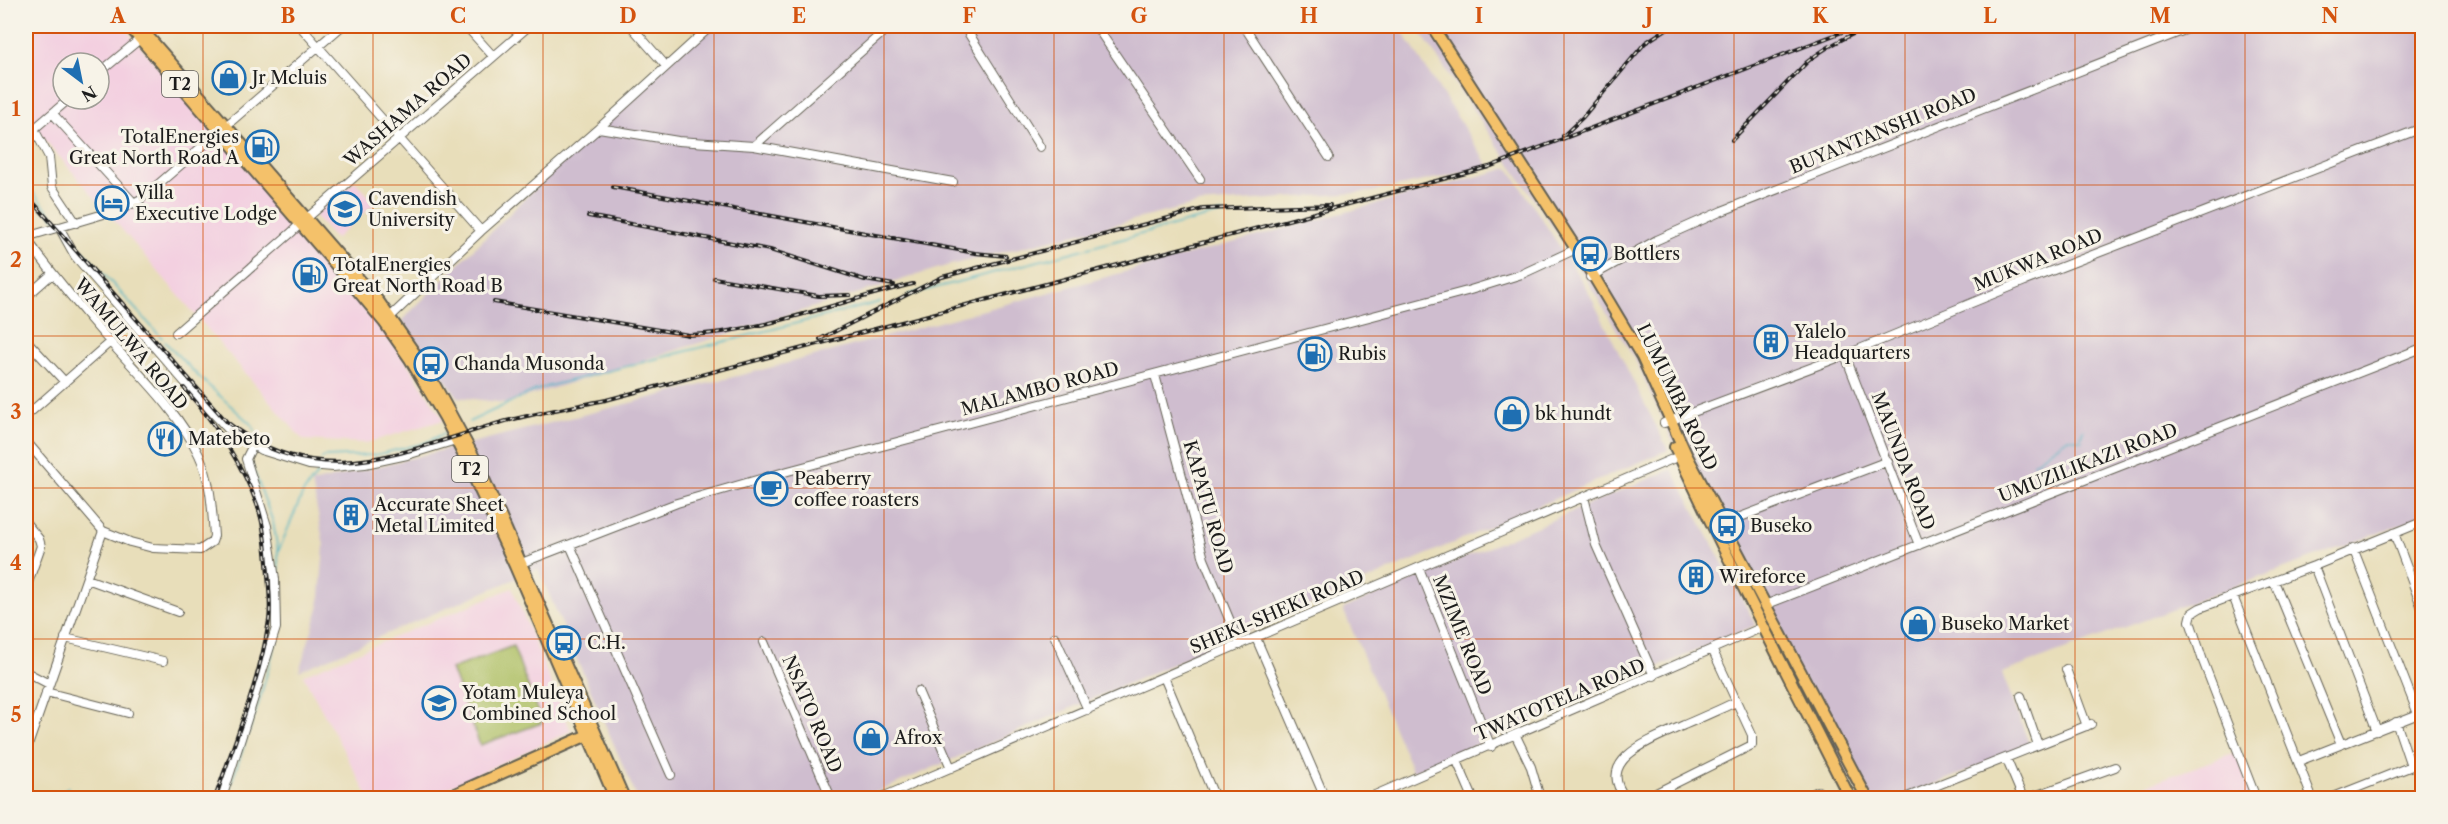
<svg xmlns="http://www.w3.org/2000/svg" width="2448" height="824" viewBox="0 0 2448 824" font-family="'Libre Caslon Text',serif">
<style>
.built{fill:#f3cfe0;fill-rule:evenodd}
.industrial{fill:#cfbdcf}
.green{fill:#acbe61;stroke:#646d3e;stroke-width:1.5}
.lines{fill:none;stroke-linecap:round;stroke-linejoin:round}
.stream{stroke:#48b4c4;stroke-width:1.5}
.minor-casing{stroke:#636053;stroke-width:10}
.major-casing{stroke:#636053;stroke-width:14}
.minor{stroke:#fff;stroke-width:8}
.major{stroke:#f4c16a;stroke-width:10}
.rail-casing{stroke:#1c1c1c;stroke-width:4}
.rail{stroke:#f7f3e8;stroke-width:1.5;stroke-dasharray:4.5;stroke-linecap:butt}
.grid{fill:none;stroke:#d4530e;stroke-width:1.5;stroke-opacity:0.55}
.labels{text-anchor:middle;stroke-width:6;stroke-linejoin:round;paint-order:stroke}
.shield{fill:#f7f3e8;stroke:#5e5c59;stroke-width:1.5}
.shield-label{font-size:16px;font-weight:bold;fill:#1c1c1c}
.poi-label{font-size:18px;fill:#1c1c1c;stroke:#f7f3e8;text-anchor:start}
.street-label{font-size:18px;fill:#1c1c1c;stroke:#f7f3e8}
.neatline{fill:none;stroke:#d4530e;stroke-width:2}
.grid-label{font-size:20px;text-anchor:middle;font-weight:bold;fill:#d4530e}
</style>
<rect width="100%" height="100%" fill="#f7f3e8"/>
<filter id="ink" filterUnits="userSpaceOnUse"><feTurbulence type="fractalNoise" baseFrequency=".0167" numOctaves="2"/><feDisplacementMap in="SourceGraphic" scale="12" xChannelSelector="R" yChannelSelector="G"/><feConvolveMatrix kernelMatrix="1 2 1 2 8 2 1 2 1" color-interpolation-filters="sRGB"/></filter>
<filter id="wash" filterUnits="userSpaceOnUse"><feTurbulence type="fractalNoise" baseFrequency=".008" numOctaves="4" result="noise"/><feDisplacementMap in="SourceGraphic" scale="24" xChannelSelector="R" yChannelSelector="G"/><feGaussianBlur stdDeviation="1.35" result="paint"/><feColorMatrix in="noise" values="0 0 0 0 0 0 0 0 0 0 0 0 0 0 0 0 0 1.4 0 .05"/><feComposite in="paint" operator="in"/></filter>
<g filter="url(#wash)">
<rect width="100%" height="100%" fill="#e8deba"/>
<!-- built -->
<path class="built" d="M26,26h97l262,303 59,91 -78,23 -63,-3 -277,-322zM63,63h36v36h-36z
M355,181l20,22 -40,36 -21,-24z
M512,588l59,143 -146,67h-56l-66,-123z
M2236,752l18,46h-131l-2,-4z"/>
<!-- industrial -->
<path class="industrial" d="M708,26h691l90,141 -118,25 -173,12 -252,62 -440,137 -48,-6 -56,-77 195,-193z
M1416,26h1006v491l-420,156 28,73 -130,52h-38l-162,-296 -62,-137 -72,-119z
M1509,168l78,121 81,161 -805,348h-226l-99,-229 -239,102 20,-63 5,-62 -12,-63 461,-116z
M1672,469l84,156 -343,147 -70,-163z"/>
<!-- green -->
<path class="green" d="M513,646l29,77 -62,22 -29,-76z"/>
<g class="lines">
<!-- stream -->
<path class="stream" d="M26,184l30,36
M68,235l94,103
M908,295l314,-82
M165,342l32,33 56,51 1,5
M469,422l65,-31 15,-5 331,-84
M2081,437l2,-7
M321,460l3,-3 51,-2 50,-12 20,-10
M250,461l23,61 5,29
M2033,463l35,-25 14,2
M280,617l-2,-65 25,-59 16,-21
M228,792l30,-87 20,-71
M63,798l1,-7 4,-4"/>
</g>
</g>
<g filter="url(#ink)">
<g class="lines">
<!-- minor casing -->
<g class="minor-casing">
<path id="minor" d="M300,26l181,205
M466,26l27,30
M631,26l35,40
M964,26l76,121
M1096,26l104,153
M1244,26l85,131
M146,33l8,-7
M99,73l41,-34
M53,114l81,89
M26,120l8,9 35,-30
M599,128l79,13 76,5 136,-120
M34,129l15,28 3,30 24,36
M754,146l199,36
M307,218l222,-192
M59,227l16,29 122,140 32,34 32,20 48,15 24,2 32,-3 42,-9 49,-15
M26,237l98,-29 17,-9 201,-173
M26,238c27,37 56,72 86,106 31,34 68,70 87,111 12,25 13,54 15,81l-2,6 -12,8 -47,-2 -23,-6 -27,-11 -77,-90
M1590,277l67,-37 65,-29 473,-185
M26,297l26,-23
M388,319l93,-88 118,-103 112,-102
M176,333l116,-101 9,-9v-3
M26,340l39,42
M1845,355l74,190
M1155,375l49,184 36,86
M26,416l84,-74
M1664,423l181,-68 180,-74 397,-153
M1584,497l12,48 58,131
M26,523l13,16 2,7 -15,42
M1722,524l166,-63
M2394,533l28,75
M570,545l101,230
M2353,548l65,166
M519,564l158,-61 111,-32 679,-180 55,-17 54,-25
M2314,566l63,165
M1419,568l72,179
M87,579l91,33
M2274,581l67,163
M2233,596l79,202
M1765,605l657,-257
M1055,637l33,73
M65,638l98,23
M1256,638l69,160
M764,642l67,156
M2066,669l21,57
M26,672l23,12
M1164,677l51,121
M918,691l33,77
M46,692l82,21
M2021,696l17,49
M2396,722l15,44
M1516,736l15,31 9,31
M26,751l77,-220
M2006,758l17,40
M1457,761l16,37
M2299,761l122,-48
M222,798l54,-170 -1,-49 -8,-53 -21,-67 7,-14
M880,798l804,-344
M1368,798l395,-171
M1626,798c-34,-40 33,-61 58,-73 17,-7 34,-15 52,-23
M1646,798l106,-53v-10l-39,-84
M1803,798l15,-7
M1905,798l186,-74
M2029,798l86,-31
M2256,798l-53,-137 -13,-40 2,-8 8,-5 114,-42 108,-44
M2331,798l91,-36"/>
</g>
<!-- major casing -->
<g class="major-casing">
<path id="major" d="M129,26l219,253 36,43 26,37 35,59 21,42 49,106 100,232
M139,26l240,276 48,69 49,90 148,337
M1432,26l161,249 49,82 44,97 181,344
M1675,447l47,98 128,253
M26,797l2,1
M446,798l146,-65"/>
</g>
<!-- minor -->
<use href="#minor" class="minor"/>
<!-- major -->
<use href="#major" class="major"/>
<!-- rail casing -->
<g class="rail-casing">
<path id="rail" d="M1563,136l20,-19 62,-74 26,-17
M1732,140l75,-78c21,-17 42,-27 66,-36
M613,187l362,66 31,3
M26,194l201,228c91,72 174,30 272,1 35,-10 72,-16 107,-23l883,-233 369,-141
M588,216l182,34 95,30 29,5
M714,278l105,18 31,-1
M494,302l195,33c76,-3 149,-34 224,-51
M820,339l122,-62 261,-68 127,-4
M184,388c31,35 58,75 74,119 7,22 8,45 10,68 1,14 3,31 1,45 -8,57 -35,123 -54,178"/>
</g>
<!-- rail -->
<use href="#rail" class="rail"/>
</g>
</g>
<!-- grid -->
<path class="grid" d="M203,26v772M373,26v772M543,26v772M714,26v772M884,26v772M1054,26v772M1224,26v772M1394,26v772M1564,26v772M1734,26v772M1905,26v772M2075,26v772M2245,26v772M26,185h2396M26,336h2396M26,488h2396M26,639h2396"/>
<!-- icons -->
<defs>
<g id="shop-ring" transform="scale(1.725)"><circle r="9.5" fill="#f7f3e8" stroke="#1f6fb2" stroke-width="1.5"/><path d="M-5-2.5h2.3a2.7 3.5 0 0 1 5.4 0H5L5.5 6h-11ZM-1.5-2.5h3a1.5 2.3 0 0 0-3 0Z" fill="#1f6fb2"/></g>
<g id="fuel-ring" transform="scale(1.725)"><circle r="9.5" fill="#f7f3e8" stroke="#1f6fb2" stroke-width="1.5"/><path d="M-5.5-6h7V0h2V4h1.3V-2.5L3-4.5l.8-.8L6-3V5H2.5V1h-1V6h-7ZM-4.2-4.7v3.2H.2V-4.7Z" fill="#1f6fb2"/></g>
<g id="hotel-ring" transform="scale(1.725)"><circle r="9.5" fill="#f7f3e8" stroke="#1f6fb2" stroke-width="1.5"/><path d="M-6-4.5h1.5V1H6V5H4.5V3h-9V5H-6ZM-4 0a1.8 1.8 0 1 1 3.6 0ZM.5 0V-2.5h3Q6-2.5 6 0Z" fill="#1f6fb2"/></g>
<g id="university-ring" transform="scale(1.725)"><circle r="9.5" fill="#f7f3e8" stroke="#1f6fb2" stroke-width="1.5"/><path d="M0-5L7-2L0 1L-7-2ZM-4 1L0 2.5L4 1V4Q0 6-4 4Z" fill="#1f6fb2"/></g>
<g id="bus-ring" transform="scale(1.725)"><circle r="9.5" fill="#f7f3e8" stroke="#1f6fb2" stroke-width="1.5"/><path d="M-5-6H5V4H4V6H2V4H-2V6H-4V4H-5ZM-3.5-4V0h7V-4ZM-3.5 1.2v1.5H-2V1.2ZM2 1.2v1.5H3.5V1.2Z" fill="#1f6fb2"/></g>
<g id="building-ring" transform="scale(1.725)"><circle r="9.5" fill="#f7f3e8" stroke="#1f6fb2" stroke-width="1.5"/><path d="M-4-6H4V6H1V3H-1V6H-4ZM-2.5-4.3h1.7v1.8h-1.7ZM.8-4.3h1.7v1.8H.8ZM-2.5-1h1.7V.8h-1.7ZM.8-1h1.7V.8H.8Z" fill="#1f6fb2"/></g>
<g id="restaurant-ring" transform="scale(1.725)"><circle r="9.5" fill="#f7f3e8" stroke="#1f6fb2" stroke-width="1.5"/><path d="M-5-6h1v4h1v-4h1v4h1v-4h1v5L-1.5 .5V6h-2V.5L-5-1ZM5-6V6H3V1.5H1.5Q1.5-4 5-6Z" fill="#1f6fb2"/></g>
<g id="cafe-ring" transform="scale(1.725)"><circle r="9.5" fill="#f7f3e8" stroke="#1f6fb2" stroke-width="1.5"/><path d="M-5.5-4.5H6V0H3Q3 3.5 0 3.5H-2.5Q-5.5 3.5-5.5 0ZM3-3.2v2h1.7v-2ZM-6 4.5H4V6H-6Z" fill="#1f6fb2"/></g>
<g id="school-ring" transform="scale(1.725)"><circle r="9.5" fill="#f7f3e8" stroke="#1f6fb2" stroke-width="1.5"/><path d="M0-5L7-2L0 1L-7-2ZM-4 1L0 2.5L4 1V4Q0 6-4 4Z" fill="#1f6fb2"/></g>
</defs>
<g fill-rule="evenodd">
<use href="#shop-ring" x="229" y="78"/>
<use href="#fuel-ring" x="262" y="147"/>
<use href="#hotel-ring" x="112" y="203"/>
<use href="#university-ring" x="345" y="209"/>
<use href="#bus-ring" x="1590" y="254"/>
<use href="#fuel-ring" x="310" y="275"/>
<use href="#building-ring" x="1771" y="342"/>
<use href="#fuel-ring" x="1315" y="354"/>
<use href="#bus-ring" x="431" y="364"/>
<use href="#shop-ring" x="1512" y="414"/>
<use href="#restaurant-ring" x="165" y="439"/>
<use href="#cafe-ring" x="771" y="489"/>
<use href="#building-ring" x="351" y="515"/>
<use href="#bus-ring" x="1727" y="526"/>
<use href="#building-ring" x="1696" y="577"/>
<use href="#shop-ring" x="1918" y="624"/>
<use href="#bus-ring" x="564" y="643"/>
<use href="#school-ring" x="439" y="703"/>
<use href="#shop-ring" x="871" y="738"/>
</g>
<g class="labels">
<!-- shield labels -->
<g class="shield">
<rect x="162" y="71" width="36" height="26" rx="4.5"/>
<rect x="452" y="456" width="36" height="26" rx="4.5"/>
</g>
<g class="shield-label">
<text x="180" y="90">T2</text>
<text x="470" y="475">T2</text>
</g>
<!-- poi labels -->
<g class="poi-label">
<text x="252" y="84">Jr Mcluis</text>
<text x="239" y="143" text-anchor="end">TotalEnergies<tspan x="239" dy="21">Great North Road A</tspan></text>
<text x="135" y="199">Villa<tspan x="135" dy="21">Executive Lodge</tspan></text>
<text x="368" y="205">Cavendish<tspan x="368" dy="21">University</tspan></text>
<text x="1613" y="260">Bottlers</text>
<text x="333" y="271">TotalEnergies<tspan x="333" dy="21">Great North Road B</tspan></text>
<text x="1794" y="338">Yalelo<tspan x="1794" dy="21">Headquarters</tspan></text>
<text x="1338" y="360">Rubis</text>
<text x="454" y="370">Chanda Musonda</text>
<text x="1535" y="420">bk hundt</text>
<text x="188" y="445">Matebeto</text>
<text x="794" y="485">Peaberry<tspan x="794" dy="21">coffee roasters</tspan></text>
<text x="374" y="511">Accurate Sheet<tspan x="374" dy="21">Metal Limited</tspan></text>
<text x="1750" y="532">Buseko</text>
<text x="1719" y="583">Wireforce</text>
<text x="1941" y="630">Buseko Market</text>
<text x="587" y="649">C.H.</text>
<text x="462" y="699">Yotam Muleya<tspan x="462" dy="21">Combined School</tspan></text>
<text x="894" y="744">Afrox</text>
</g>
<!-- street labels -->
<g class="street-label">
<text transform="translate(408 110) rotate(-41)" y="6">WASHAMA ROAD</text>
<text transform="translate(1883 131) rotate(-22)" y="6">BUYANTANSHI ROAD</text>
<text transform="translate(2038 260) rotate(-22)" y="6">MUKWA ROAD</text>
<text transform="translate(131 344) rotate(50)" y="6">WAMULWA ROAD</text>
<text transform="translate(1040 389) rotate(-15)" y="6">MALAMBO ROAD</text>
<text transform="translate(1677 397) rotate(64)" y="6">LUMUMBA ROAD</text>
<text transform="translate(1903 461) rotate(69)" y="6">MAUNDA ROAD</text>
<text transform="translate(2088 463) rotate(-21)" y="6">UMUZILIKAZI ROAD</text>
<text transform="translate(1208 507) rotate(74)" y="6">KAPATU ROAD</text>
<text transform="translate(1277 612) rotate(-23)" y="6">SHEKI-SHEKI ROAD</text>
<text transform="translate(1462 635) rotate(68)" y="6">MZIME ROAD</text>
<text transform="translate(1560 700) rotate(-23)" y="6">TWATOTELA ROAD</text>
<text transform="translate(812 714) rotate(67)" y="6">NSATO ROAD</text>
</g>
</g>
<!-- margin -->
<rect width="2448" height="824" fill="none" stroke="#f7f3e8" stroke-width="66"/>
<!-- north arrow -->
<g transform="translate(81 81) rotate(148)"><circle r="28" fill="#f7f3e8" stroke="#9f9d96" stroke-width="1.5"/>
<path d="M0-4.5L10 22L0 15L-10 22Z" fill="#1f6fb2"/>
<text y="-9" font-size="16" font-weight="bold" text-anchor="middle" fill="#1c1c1c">N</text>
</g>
<rect x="33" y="33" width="2382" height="758" class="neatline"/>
<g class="grid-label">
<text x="118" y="23">A</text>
<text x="288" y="23">B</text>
<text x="458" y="23">C</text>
<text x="628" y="23">D</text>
<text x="799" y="23">E</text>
<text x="969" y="23">F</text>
<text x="1139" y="23">G</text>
<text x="1309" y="23">H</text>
<text x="1479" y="23">I</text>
<text x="1649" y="23">J</text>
<text x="1820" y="23">K</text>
<text x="1990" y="23">L</text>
<text x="2160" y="23">M</text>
<text x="2330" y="23">N</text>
<text x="16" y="116">1</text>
<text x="16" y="267">2</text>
<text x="16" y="419">3</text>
<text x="16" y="570">4</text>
<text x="16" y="722">5</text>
</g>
</svg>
